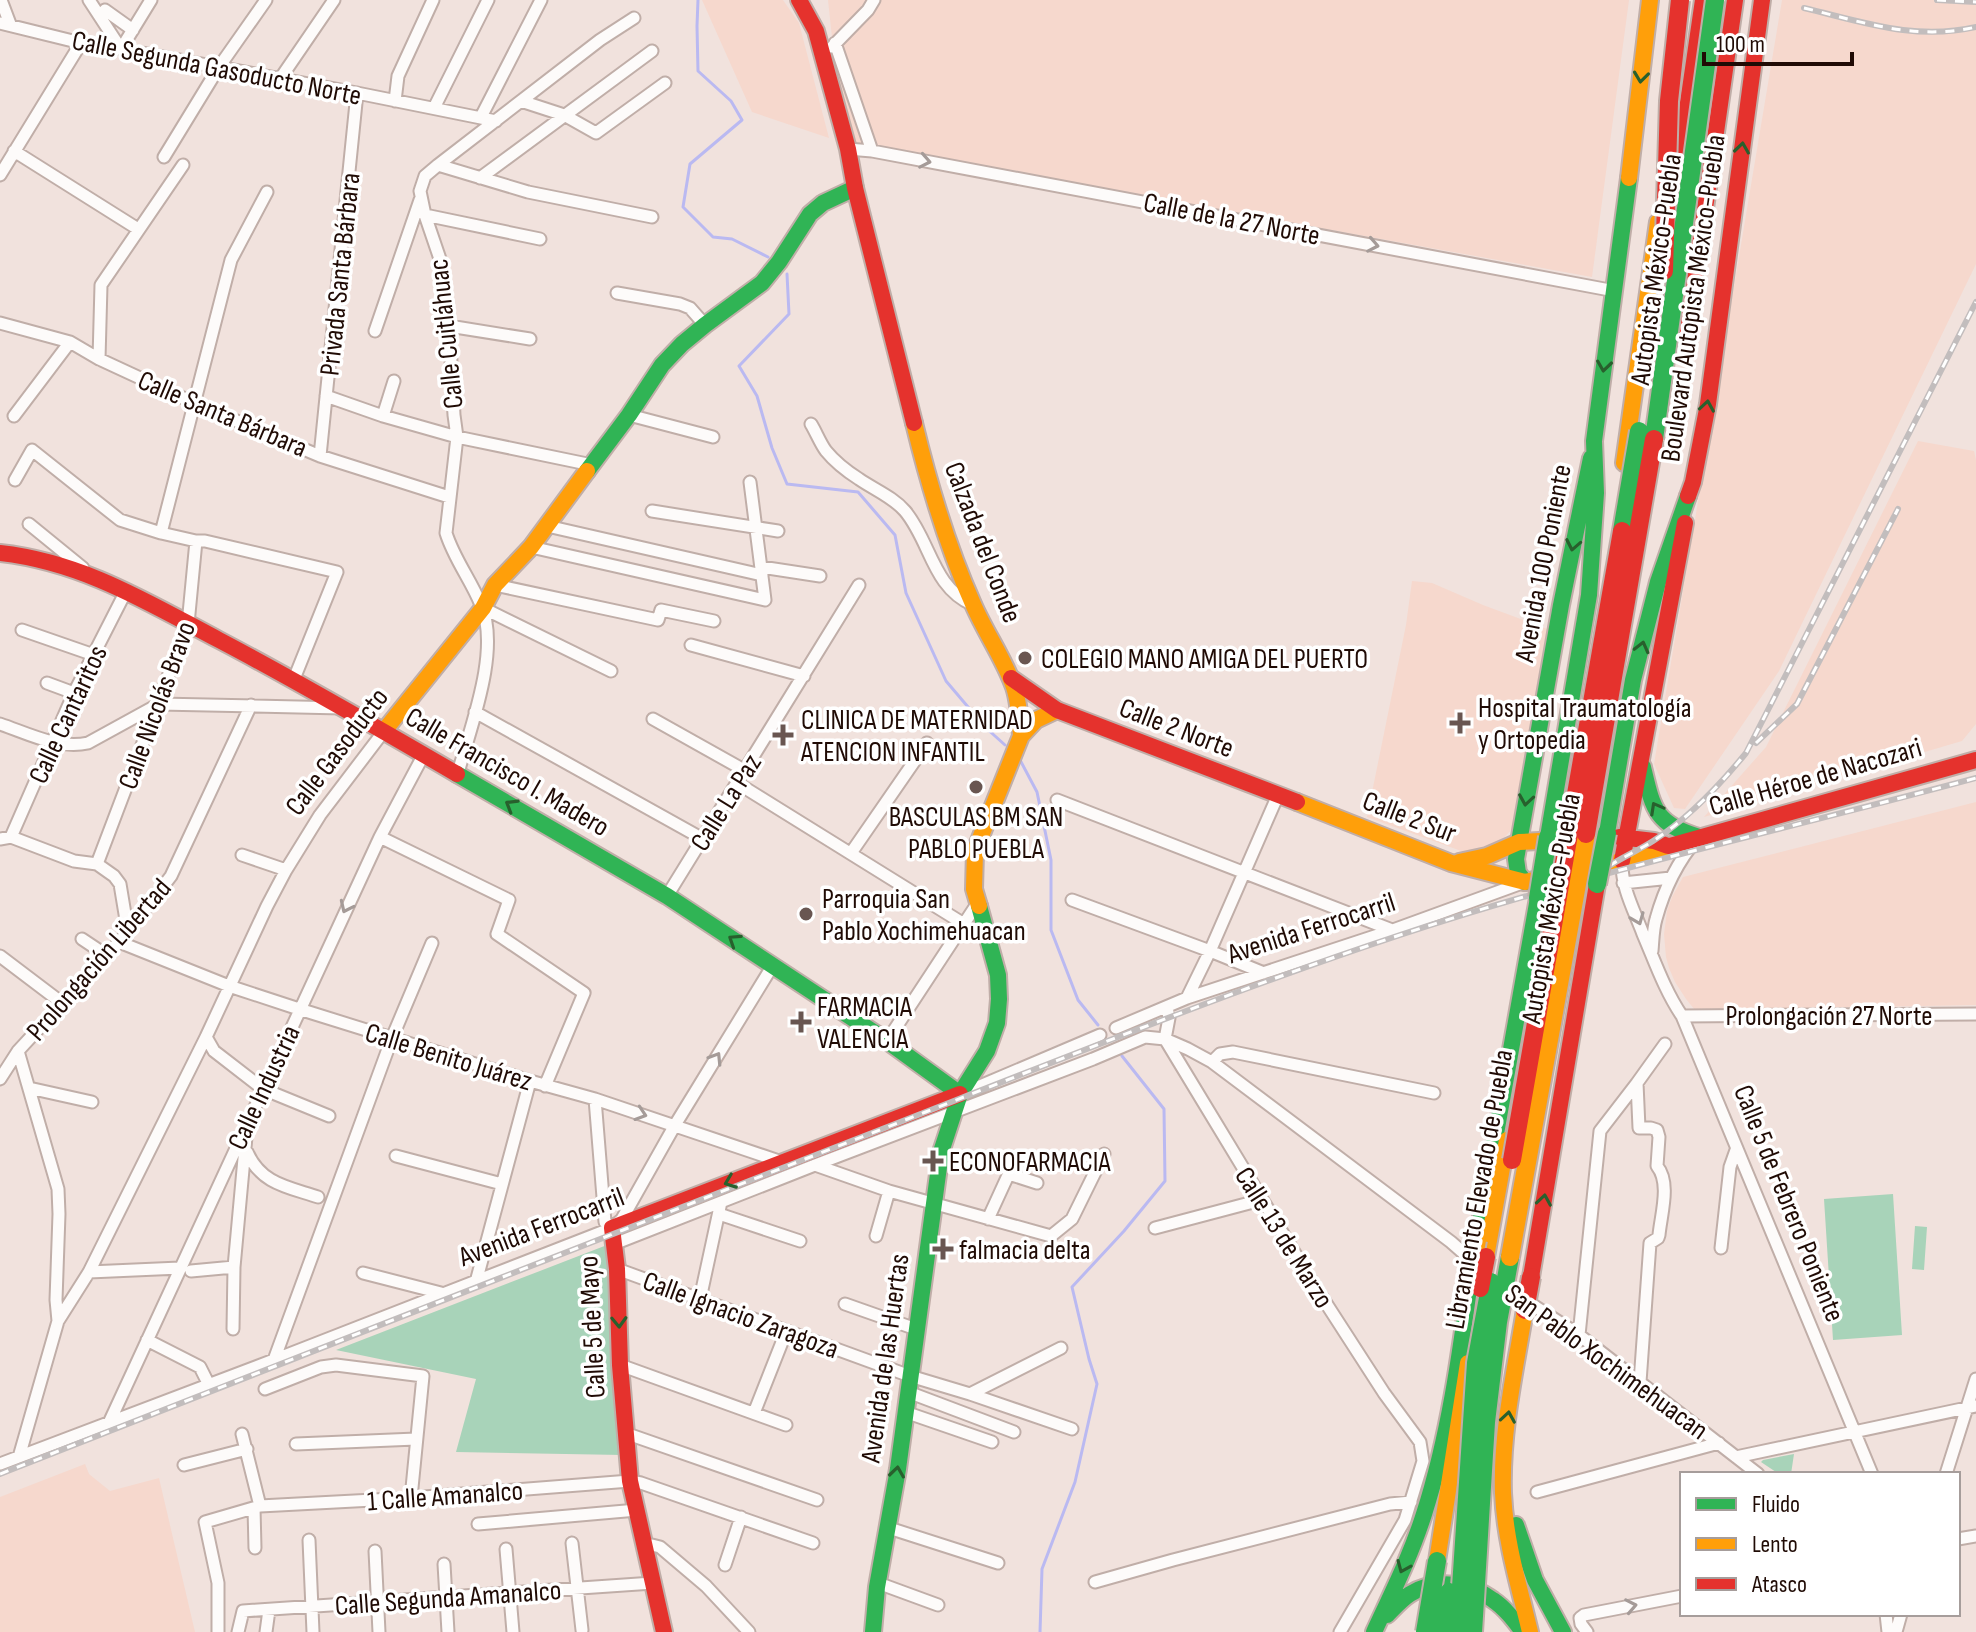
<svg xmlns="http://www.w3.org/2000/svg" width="1976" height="1632" viewBox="0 0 1976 1632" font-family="'Sofia Sans Condensed',sans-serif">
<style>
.built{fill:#f6d8cd}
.green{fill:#a8d3b9}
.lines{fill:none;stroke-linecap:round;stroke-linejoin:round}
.stream{stroke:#bab9f1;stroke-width:3}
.street-casing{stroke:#c0aea8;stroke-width:15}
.fast-casing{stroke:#c0aea8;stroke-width:20}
.slow-casing{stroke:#c0aea8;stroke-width:20}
.jam-casing{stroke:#c0aea8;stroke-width:20}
.street{stroke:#fdfbfa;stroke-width:11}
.fast{stroke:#30b455;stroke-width:16}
.slow{stroke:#ff9f0a;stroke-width:16}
.jam{stroke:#e5322d;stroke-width:16}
.rail-casing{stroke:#c2bdbd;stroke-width:6}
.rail{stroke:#fff;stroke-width:3;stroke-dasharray:9;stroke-linecap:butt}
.fast-bridge-casing{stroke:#c0aea8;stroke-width:22;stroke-linecap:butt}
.slow-bridge-casing{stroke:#c0aea8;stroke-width:22;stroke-linecap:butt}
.jam-bridge-casing{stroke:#c0aea8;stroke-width:22;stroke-linecap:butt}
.fast-bridge{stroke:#30b455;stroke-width:18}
.slow-bridge{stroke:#ff9f0a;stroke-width:18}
.jam-bridge{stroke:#e5322d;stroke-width:18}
.oneway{stroke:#28602d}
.oneway2{stroke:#a59b98}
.poi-dot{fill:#695651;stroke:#fff;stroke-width:3}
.labels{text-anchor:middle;stroke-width:7;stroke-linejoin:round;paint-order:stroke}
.street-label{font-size:28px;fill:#200b05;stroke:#fff}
.poi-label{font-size:28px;fill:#200b05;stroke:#fff;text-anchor:start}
</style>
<rect width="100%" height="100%" fill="#f1e2dd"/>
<!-- built -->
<path class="built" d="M702,0h81l16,23 30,115 -77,-26z
M828,0h801l-37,277 -744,-134 -15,-96z
M1782,0h194v264l-197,407 -94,138 -11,-1 -20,-44z
M1918,441l56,10 2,9v264l-14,17 -258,76 62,-70z
M1412,581l20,2 51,22 67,25 -32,194 -20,19 -19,6 -15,3 -97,-35 39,-192z
M1976,802v203l-281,5 -9,-11 -11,-17 -6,-14 -3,-11 -2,-23 3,-23 5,-14 11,-20z
M85,1464l4,10 21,17 49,-13 36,154h-195v-135z"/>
<!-- green -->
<path class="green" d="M1893,1194l9,141 -69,5 -9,-141z
M1915,1226l12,1 -3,43 -12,-1z
M607,1245l16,210 -167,-3 20,-73 -140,-29z
M1794,1454l-3,20h-12l-18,-12 2,-2z"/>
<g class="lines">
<!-- stream -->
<path class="stream" d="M698,0l-1,26 1,45 33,30 11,19 -52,44 -7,43 30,30 19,2 36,18
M787,274l2,40 -50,52 18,30 15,52 15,36 71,8 37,43 11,58 40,88 39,46 20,18
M1019,758l18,34 14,68v70l27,70 20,25
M1040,1632l2,-63 33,-87 22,-98 -8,-25 -17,-72 52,-56 41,-50 -1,-72 -42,-53"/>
<!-- street casing -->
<g class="street-casing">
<path id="street" d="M1,0l9,24
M89,0l32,49 30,-49
M105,10l28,20
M0,23l81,20 40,6 236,44 139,28
M835,43l37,108
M832,47l36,-37 6,-10
M280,79l54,-79
M395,101l3,-25 35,-76
M521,101l43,14 32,18 69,-50
M434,108l54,-108
M481,117l60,-117
M848,149l24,2 743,140
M14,151l124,78
M164,157l55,-90 47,-67
M438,165l90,27 124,25
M0,175l81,-132
M480,178l172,-127
M425,215l115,24
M617,293l63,11 10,4 15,17
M0,323l70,19 29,17 95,44 126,53 129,41
M449,326l81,13
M375,331l45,-131
M99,359l2,-74 82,-120
M326,396l57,20 74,21 135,28
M629,415l84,22
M14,416l56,-74
M383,416l11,-35
M811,424c5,8 9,19 15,27 9,11 22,21 33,28 16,11 34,18 46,32 26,31 27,76 68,94
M320,456l37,-363
M15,480l17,-30 88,70 41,13 35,8h9l132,31 -43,107
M652,511l126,20
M29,524l54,44
M547,526l215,49
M161,533l70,-273 36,-68
M531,547l234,53 -15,-118
M761,567l59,9
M495,585l163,35 3,-10 53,11
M483,608l128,63
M22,630l72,25
M691,645l113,31
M47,683l27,10
M475,712l228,127
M653,719l91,51
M0,724c27,9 59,26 88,19l71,-39 183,4
M458,773c12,-45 43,-123 23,-168 -10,-25 -27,-46 -35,-72l11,-96 -3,-22 -5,-89 -9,-67 -15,-44 -5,-24 5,-15 13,-11 162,-125 34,-22
M737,783l227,141
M1057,800l335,130
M11,837l63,-144 52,-102
M380,837l129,63 -12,34 87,59 -39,93
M0,839l11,-2 63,24 23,3 17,12 6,8 8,48
M851,853l76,-110
M242,855l44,15
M1622,861c-1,26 12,49 21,73 12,28 22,57 39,82l190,458
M97,864l91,-240 8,-83
M1623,883l48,-5
M667,896l192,-311
M1072,900l138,51 54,22
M82,939l24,16
M119,942l110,44 70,23 231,72 65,18 187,63
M1652,951c1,-11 1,-22 4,-32 8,-29 22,-58 41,-80
M0,956l62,47
M1187,998l23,-47 68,-156
M1167,1007l2,11 -4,21 146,241 73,113 36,49 3,19 -18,59 -65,112
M1682,1016l294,-2
M1116,1028l71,-30 206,-68 129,-47
M206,1037l8,14 49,38 66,27
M887,1041l90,-137
M18,1051l40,138 1,25 -3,86 2,21
M1212,1062l8,-8 13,-2 201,41
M0,1079l18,-28 110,-119 43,-56 80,-171
M29,1088l63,14
M961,1094l139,-59
M595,1099l10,123 7,6
M247,1152c14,32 41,35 71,45
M396,1156l106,28
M815,1165l74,26 162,45 21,-17 32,-65
M1009,1174l28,9
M719,1214l81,27
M988,1219l27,-59
M1155,1228l106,-28
M876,1236l13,-45
M614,1244l201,-79 278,-106 52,-22 20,2 23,10 24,13 239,180 25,22
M1721,1248l9,-81 6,-17
M617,1269l293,107 60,18 102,35
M191,1271l43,-4
M89,1272l91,-4
M363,1273l78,20
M476,1282l54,-201
M1502,1285l77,50 179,139
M700,1299l21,-97
M845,1304l71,25
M233,1329l1,-62 13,-141
M1579,1335l21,-204 37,-48
M147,1340l53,27 9,18
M274,1360l118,-322 40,-95
M620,1365l166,60
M1640,1382l10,-139 8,-5 1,-3c2,-21 12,-52 -2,-69l2,-29 -2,-7 -6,-2h-12l-2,-45 28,-39
M265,1389l56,-22 15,-2 87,11 -12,122
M908,1392l106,40
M970,1394l91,-46
M905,1412l87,30
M754,1413l32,-81
M109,1423l271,-586 44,-83
M625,1433l192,67
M242,1434l18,72
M296,1444l120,-5
M19,1457l39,-136 31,-49 117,-235 61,-131 19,-36 34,-55 64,-84
M1736,1457l240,-51
M0,1464l274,-104 338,-132 10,-9 53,-94 98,-160
M184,1465l63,-16
M1946,1474l30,-95
M1537,1492l182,-49
M254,1508l1,40
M478,1524l159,-14
M889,1528l109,35
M1958,1539l18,-3
M309,1540l4,92
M572,1543l10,87
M645,1545h7l8,2 46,39 43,46
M506,1549l7,83
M375,1551l4,81
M444,1564l4,68
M725,1565l16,-48
M1095,1582l78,-22 217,-56 21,-2
M878,1583l60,22
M1886,1614l2,18
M218,1632v-49l-13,-61 55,-16 151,-8 219,-17 11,2 172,60
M238,1632l5,-21 410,-28
M266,1632l3,-22
M1587,1632l-6,-8 -1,-6 4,-3 98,-19
M1896,1632l5,-18"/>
</g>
<!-- fast casing -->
<g class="fast-casing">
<path id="fast" d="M587,471l42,-56 33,-50 20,-21 23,-19 57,-42 17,-21 31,-48 13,-11 32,-15
M1643,767c10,42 12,57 56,70
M457,774l210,122 220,145 73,53
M1607,833l26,-153 25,-98 30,-86
M1548,837l41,-242 7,-102 -2,-52 35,-263
M1525,882l-7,-9 -2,-14 45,-254 30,-147
M1477,1240l61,-342
M1516,1525l19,55 28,52
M1387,1615c7,-7 15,-16 23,-21 25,-16 61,-11 83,6 12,8 21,20 30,32
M873,1632l4,-45 21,-118 43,-317 19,-58 27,-43 10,-28 2,-24 -1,-24 -19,-69
M1374,1632c18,-39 37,-77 50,-118 25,-78 36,-159 47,-240"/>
</g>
<!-- slow casing -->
<g class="slow-casing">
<path id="slow" d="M1629,178l21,-178
M914,423c15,62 33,123 59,181 12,28 31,55 41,83 5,15 6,33 7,49l-46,115 -1,38 5,17
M1624,463l34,-241
M384,731l99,-123 12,-23 36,-38 56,-76
M1021,736l15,-16 21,-10
M1297,802l154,61 74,19 97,-21 48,-15
M1459,862l28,-6 32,-14 61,-3
M1486,1257l21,-117
M1525,1310c-10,60 -24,122 -22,183 2,47 16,93 27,139
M1437,1561l31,-198"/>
</g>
<!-- jam casing -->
<g class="jam-casing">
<path id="jam" d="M799,0l17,31 32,118 7,39 59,235
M1672,213l31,-213
M1683,335l17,-92 35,-243
M1688,496l5,-14 15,-78 54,-404
M0,553c82,9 147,49 219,87 80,42 159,88 238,134
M1011,678l46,32 240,92
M1619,837l35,4 14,5
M1670,846l306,-86
M1622,861l63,-338
M1531,1277l66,-393
M664,1632l-34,-151 -10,-116 -3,-96 -5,-41 348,-134"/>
</g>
<!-- street -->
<use href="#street" class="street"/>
<!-- fast -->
<use href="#fast" class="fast"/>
<!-- slow -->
<use href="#slow" class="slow"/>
<!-- jam -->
<use href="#jam" class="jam"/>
<!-- rail casing -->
<g class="rail-casing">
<path id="rail" d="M1937,0l39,2
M1804,8c59,14 111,33 172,19
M1756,743l41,-39 101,-195
M1609,866c14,-9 30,-16 44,-25 36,-23 66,-55 93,-88l230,-451
M0,1474c285,-112 569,-223 854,-334 180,-70 359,-143 543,-204 190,-63 386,-106 579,-158"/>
</g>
<!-- rail -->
<use href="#rail" class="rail"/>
<!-- fast-bridge casing -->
<g class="fast-bridge-casing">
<path id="fast-bridge" d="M1654,439l61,-439
M1622,531l17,-100
M1597,884l10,-51
M1538,898l10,-61
M1425,1632l12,-71
M1443,1632l6,-40
M1458,1632l18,-269 15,-81
M1473,1632l13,-210 12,-100 12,-65"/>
</g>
<!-- slow-bridge casing -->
<g class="slow-bridge-casing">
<path id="slow-bridge" d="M1510,1257l76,-423
M1471,1274l6,-34"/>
</g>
<!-- jam-bridge casing -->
<g class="jam-bridge-casing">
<path id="jam-bridge" d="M1664,271l5,-170 11,-101
M1586,834l68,-395
M1512,1160l110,-629
M1480,1288l6,-31
M1525,1310l6,-33"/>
</g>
<!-- fast-bridge -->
<use href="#fast-bridge" class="fast-bridge"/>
<!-- slow-bridge -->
<use href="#slow-bridge" class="slow-bridge"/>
<!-- jam-bridge -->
<use href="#jam-bridge" class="jam-bridge"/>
</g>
<!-- one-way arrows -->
<defs><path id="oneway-chevron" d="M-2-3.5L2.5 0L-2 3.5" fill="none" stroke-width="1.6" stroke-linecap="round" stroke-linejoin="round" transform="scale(2)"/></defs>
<g class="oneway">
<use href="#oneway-chevron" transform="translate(1641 77) rotate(97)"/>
<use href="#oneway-chevron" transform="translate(1742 148) rotate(-82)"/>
<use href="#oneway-chevron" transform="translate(1604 366) rotate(98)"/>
<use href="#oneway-chevron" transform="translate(1707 406) rotate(-81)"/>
<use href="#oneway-chevron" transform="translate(1573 545) rotate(101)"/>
<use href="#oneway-chevron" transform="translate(1642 647) rotate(-76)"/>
<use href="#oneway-chevron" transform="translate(1526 800) rotate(99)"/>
<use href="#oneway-chevron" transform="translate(511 805) rotate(-149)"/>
<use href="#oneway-chevron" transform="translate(1656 808) rotate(-119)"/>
<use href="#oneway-chevron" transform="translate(734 940) rotate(-147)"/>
<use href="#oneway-chevron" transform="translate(730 1182) rotate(159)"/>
<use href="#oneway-chevron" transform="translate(1544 1200) rotate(-81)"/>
<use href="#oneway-chevron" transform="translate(619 1322) rotate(88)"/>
<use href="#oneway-chevron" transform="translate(1508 1417) rotate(-81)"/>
<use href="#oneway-chevron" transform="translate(897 1472) rotate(-82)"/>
<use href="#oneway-chevron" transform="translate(1403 1567) rotate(113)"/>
</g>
<g class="oneway2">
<use href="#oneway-chevron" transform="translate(925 161) rotate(11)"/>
<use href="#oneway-chevron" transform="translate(1373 245) rotate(11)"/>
<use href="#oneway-chevron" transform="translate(346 907) rotate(115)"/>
<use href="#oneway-chevron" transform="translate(1638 919) rotate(68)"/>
<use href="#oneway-chevron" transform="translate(716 1058) rotate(-58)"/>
<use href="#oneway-chevron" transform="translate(641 1114) rotate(18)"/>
<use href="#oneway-chevron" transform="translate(1631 1606) rotate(-11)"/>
</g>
<!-- markers -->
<g class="poi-dot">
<circle cx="1025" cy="658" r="8"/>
<path d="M1456 711h8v8h8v8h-8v8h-8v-8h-8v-8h8z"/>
<path d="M779 723h8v8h8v8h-8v8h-8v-8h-8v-8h8z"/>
<circle cx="976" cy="787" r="8"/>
<circle cx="806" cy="914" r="8"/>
<path d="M797 1010h8v8h8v8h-8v8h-8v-8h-8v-8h8z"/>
<path d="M929 1149h8v8h8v8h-8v8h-8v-8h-8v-8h8z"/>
<path d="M939 1237h8v8h8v8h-8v8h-8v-8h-8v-8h8z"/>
</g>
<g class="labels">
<!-- street labels -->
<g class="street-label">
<text transform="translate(217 67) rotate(11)" y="10">Calle Segunda Gasoducto Norte</text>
<text transform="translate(1232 218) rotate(11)" y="10">Calle de la 27 Norte</text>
<text transform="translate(1655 269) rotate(-82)" y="10">Autopista México-Puebla</text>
<text transform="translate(339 274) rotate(-84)" y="10">Privada Santa Bárbara</text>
<text transform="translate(1692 298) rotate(-82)" y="10">Boulevard Autopista México-Puebla</text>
<text transform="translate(445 334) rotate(-96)" y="10">Calle Cuitláhuac</text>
<text transform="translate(223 413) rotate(23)" y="10">Calle Santa Bárbara</text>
<text transform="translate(984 542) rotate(69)" y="10">Calzada del Conde</text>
<text transform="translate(1542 563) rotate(-79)" y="10">Avenida 100 Poniente</text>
<text transform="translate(156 705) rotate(-70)" y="10">Calle Nicolás Bravo</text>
<text transform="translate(67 714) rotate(-65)" y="10">Calle Cantaritos</text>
<text transform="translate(1177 727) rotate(21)" y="10">Calle 2 Norte</text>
<text transform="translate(336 751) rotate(-53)" y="10">Calle Gasoducto</text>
<text transform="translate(508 771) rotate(30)" y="10">Calle Francisco I. Madero</text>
<text transform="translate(1815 776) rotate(-16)" y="10">Calle Héroe de Nacozari</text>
<text transform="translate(725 802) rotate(-58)" y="10">Calle La Paz</text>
<text transform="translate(1410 816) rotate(21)" y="10">Calle 2 Sur</text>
<text transform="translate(1550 908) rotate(-80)" y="10">Autopista México-Puebla</text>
<text transform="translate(1311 927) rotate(-18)" y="10">Avenida Ferrocarril</text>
<text transform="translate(98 959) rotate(-49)" y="10">Prolongación Libertad</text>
<text x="1829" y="1025">Prolongación 27 Norte</text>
<text transform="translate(449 1056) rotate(17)" y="10">Calle Benito Juárez</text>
<text transform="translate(263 1087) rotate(-65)" y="10">Calle Industria</text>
<text transform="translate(1478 1189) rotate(-80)" y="10">Libramiento Elevado de Puebla</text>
<text transform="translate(1790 1203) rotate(68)" y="10">Calle 5 de Febrero Poniente</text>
<text transform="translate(541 1226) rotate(-21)" y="10">Avenida Ferrocarril</text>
<text transform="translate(1285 1237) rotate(58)" y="10">Calle 13 de Marzo</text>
<text transform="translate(741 1314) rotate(20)" y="10">Calle Ignacio Zaragoza</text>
<text transform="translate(591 1327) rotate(-93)" y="10">Calle 5 de Mayo</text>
<text transform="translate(884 1358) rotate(-82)" y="10">Avenida de las Huertas</text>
<text transform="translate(1607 1361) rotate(36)" y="10">San Pablo Xochimehuacan</text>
<text transform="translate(445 1495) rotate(-4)" y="10">1 Calle Amanalco</text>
<text transform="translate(448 1597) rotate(-4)" y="10">Calle Segunda Amanalco</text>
</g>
<!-- poi labels -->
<g class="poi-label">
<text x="1041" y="668">COLEGIO MANO AMIGA DEL PUERTO</text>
<text x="1478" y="717">Hospital Traumatología<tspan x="1478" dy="32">y Ortopedia</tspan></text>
<text x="801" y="729">CLINICA DE MATERNIDAD<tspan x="801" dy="32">ATENCION INFANTIL</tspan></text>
<text x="976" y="826" text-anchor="middle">BASCULAS BM SAN<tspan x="976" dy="32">PABLO PUEBLA</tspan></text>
<text x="822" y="908">Parroquia San<tspan x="822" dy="32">Pablo Xochimehuacan</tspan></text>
<text x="817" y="1016">FARMACIA<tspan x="817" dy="32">VALENCIA</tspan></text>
<text x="949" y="1171">ECONOFARMACIA</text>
<text x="959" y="1259">falmacia delta</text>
</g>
</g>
<!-- legend -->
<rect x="1680" y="1472" width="280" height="144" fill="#ffffff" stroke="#a69d9b" stroke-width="2"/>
<rect x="1696" y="1498" width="40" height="12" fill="#30b455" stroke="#a69d9b" stroke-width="2"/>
<text x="1752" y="1512" font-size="24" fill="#200b05">Fluido</text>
<rect x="1696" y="1538" width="40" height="12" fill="#ff9f0a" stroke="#a69d9b" stroke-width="2"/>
<text x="1752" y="1552" font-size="24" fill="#200b05">Lento</text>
<rect x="1696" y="1578" width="40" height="12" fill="#e5322d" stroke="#a69d9b" stroke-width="2"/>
<text x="1752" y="1592" font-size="24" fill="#200b05">Atasco</text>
<!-- scale -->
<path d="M1704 52v12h148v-12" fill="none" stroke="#200b05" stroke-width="4"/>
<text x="1716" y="52" font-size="24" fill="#200b05" stroke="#ffffff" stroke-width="6" paint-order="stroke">100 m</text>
</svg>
